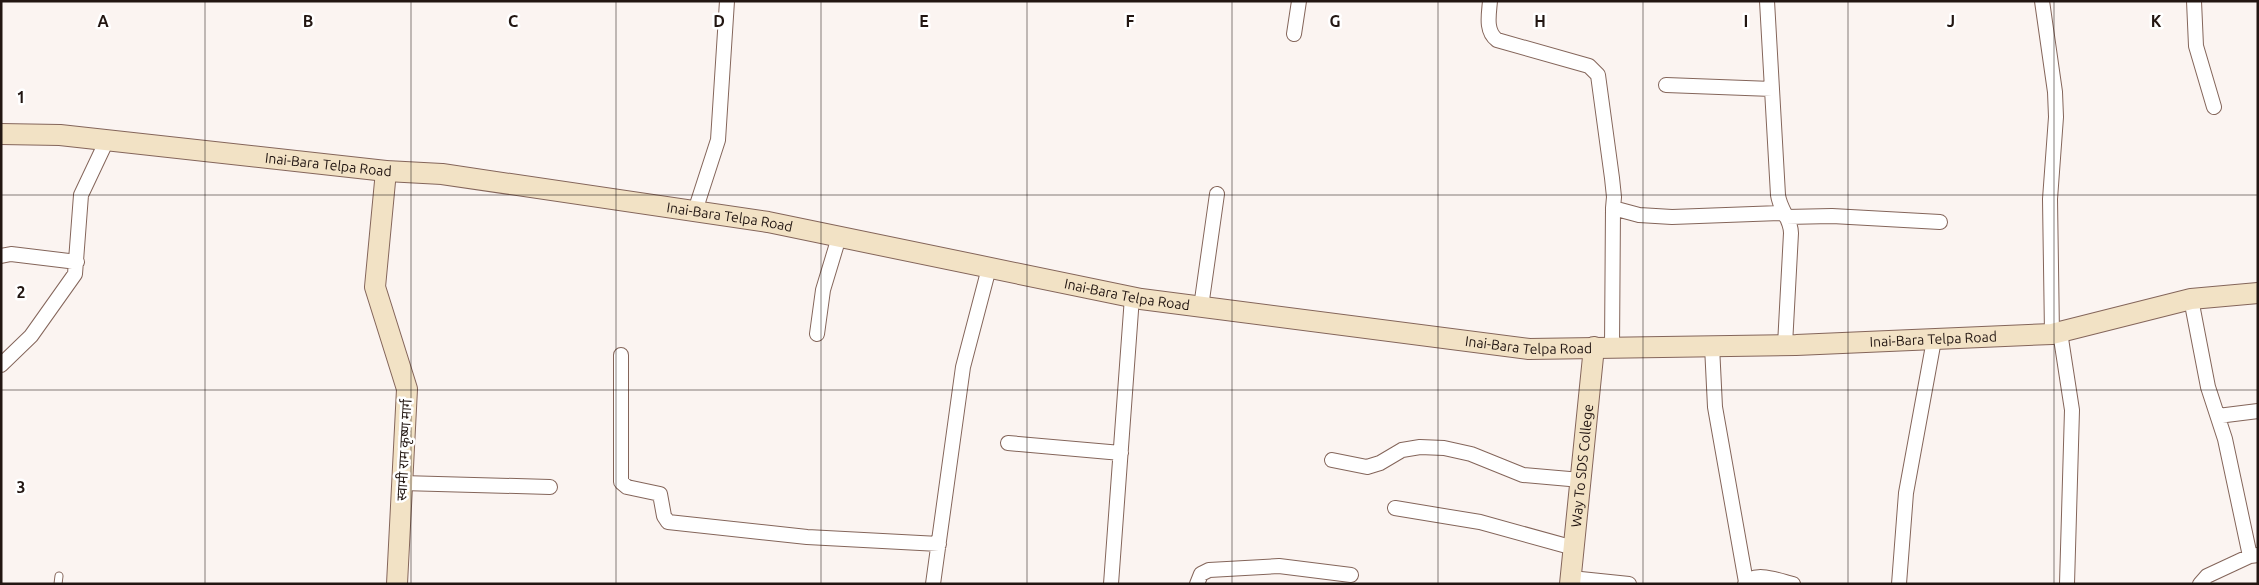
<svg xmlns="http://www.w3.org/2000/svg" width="2259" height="585" viewBox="0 0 2259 585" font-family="Ubuntu,'Noto Sans Devanagari',sans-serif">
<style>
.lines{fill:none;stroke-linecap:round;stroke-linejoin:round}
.lane-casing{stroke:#84655a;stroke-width:9}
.street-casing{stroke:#84655a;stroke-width:16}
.secondary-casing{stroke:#84655a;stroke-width:22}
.lane{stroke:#fff;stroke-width:7}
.street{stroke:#fff;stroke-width:14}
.secondary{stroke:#f2e2c5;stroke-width:20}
.grid{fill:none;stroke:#221612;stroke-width:1;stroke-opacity:0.55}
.labels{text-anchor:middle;stroke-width:5;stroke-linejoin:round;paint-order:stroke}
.street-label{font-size:14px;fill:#221612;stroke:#fff}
.grid-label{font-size:16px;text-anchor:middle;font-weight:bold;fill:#221612;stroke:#fff;stroke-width:5;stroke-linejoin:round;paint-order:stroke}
</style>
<rect width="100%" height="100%" fill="#fbf4f1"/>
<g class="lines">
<!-- lane casing -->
<g class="lane-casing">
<path id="lane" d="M58,584l1,-8"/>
</g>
<!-- street casing -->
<g class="street-casing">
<path id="street" d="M1490,1c-1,13 -5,30 7,39l92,26 9,9 14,103 2,19 -1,11 26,7 33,2 111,-4
M1767,1l11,194c2,15 13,24 13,38l-6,112
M2042,1l13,91 1,25 -6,82 2,135
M2194,1l2,45 18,61
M1294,34l5,-33
M1666,85l106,4
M695,211l23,-71 9,-139
M1786,217l46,-1 108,6
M1,256l10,-2 66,8
M2191,299l17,88 17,52 25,117
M1201,307l16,-113
M2060,332l12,78 -5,174
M817,334l6,-44 16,-53
M1712,346l3,61 31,175
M1612,347l1,-139
M621,355v127l6,5 33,7 4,22 4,6 139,15 132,7
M1,365l30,-29 44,-62 6,-79 26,-55
M2218,416l40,-5
M1008,443l113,10
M1332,460l35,7 13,-4 22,-13 18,-3 24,1 27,6 52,21 58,5
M402,483l148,4
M1395,508l85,14 94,26
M1571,578l58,6
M933,584l30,-217 26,-99
M1111,584l21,-287
M1197,584l4,-10 8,-4 70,-4 72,9
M1745,584c9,-14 35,-3 48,0
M1899,584l7,-91 28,-153
M2200,584l7,-8 43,-20 8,-1"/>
</g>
<!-- secondary casing -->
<g class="secondary-casing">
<g id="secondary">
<path id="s1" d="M1,134l59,1 326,36 56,3 326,48 373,77 388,50 267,-4 256,-11 139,-35 67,-6"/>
<path d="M386,171l-11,116 32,102 -10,195"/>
<path id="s2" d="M1570,584l24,-237"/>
</g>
</g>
<!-- lane -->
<use href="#lane" class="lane"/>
<!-- street -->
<use href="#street" class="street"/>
<!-- secondary -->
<use href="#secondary" class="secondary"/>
</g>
<!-- grid -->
<path class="grid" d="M205,1v583M411,1v583M616,1v583M821,1v583M1027,1v583M1232,1v583M1438,1v583M1643,1v583M1848,1v583M2054,1v583M1,195h2257M1,390h2257"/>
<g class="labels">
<!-- street labels -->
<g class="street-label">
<text dy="5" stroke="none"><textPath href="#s1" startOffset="329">Inai-Bara Telpa Road</textPath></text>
<text dy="5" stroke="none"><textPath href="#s1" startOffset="734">Inai-Bara Telpa Road</textPath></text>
<text dy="5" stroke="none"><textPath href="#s1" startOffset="1139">Inai-Bara Telpa Road</textPath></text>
<text dy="5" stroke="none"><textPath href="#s1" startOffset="1949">Inai-Bara Telpa Road</textPath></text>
<text dy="5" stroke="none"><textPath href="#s1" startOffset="1544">Inai-Bara Telpa Road</textPath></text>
<text transform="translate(404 450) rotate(-87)" y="5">स्वामी राम कृष्ण मार्ग</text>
<text dy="5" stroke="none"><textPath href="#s2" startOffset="119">Way To SDS College</textPath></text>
</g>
</g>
<g class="grid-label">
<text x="103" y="27">A</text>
<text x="308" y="27">B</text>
<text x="513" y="27">C</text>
<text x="719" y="27">D</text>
<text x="924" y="27">E</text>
<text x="1130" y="27">F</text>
<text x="1335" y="27">G</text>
<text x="1540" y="27">H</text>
<text x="1746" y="27">I</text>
<text x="1951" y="27">J</text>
<text x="2156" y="27">K</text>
<text x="21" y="103">1</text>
<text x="21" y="298">2</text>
<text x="21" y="493">3</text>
</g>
<!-- border -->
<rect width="2259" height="585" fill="none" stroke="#221612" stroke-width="5"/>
</svg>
